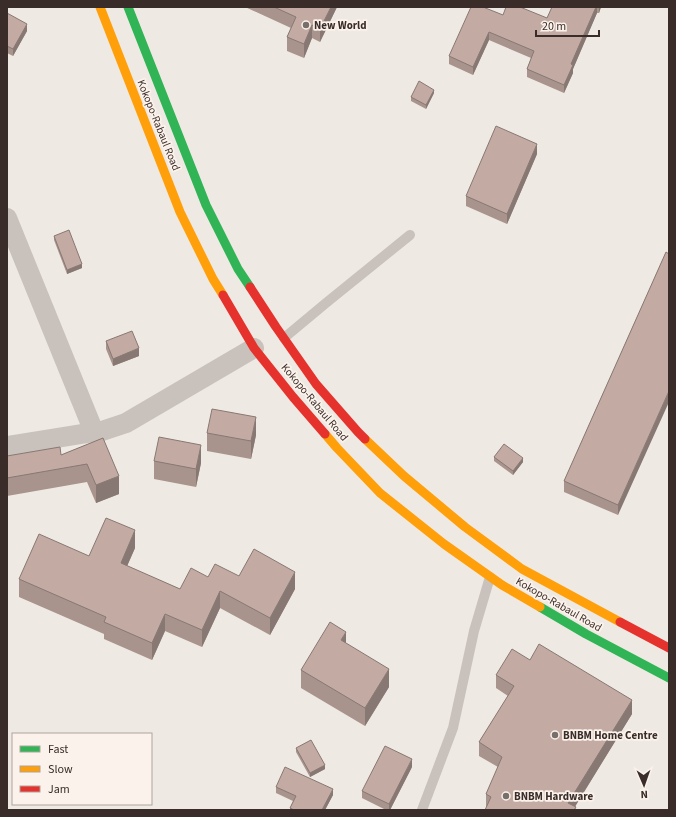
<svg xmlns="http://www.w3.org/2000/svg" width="676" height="817" viewBox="0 0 676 817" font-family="'Source Sans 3',sans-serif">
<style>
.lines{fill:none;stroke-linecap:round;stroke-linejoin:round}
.lane{stroke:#c8c1bc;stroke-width:10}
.street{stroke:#c8c1bc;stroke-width:20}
.fast{stroke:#30b455;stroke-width:9}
.slow{stroke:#ff9f0a;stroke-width:9}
.jam{stroke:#e5322d;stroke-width:9}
.wall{fill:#a8938d}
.shaded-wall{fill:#887873}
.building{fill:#c3aba4;stroke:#887873}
.poi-dot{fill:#796f6a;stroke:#fbf2eb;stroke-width:1.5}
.labels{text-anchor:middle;stroke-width:3.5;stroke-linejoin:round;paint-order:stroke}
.poi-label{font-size:11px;font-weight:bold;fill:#3a2d29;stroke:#fbf2eb;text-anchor:start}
.street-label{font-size:11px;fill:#3a2d29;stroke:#fbf2eb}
</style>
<rect width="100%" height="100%" fill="#efe9e3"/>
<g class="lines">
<!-- lane -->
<path class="lane" d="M284,338l42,-35 84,-68
M422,810l31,-82 21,-97 16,-54"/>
<!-- street -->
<path class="street" d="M7,218l87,214
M7,446l87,-14 8,-1 24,-8 128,-75"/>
<!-- fast -->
<path class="fast" d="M128,7l78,198 32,64 12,18
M540,607l46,27 83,44"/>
<!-- slow -->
<path class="slow" d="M100,7l80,205 33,67 10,16
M325,434l12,14 43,45 64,51 58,41 38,22
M365,439l39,37 61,51 57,42 98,53"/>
<!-- jam -->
<path class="jam" d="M250,287l26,40 40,57 42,48 7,7
M223,295l31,53 39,49 32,37
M620,622l49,26"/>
</g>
<!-- wall -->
<path class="wall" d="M7,7h1v7l19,17 -14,25 -6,-3z
M245,7h92l-17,35 -8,-4 -8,20 -17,-7v-14l4,-9z
M552,7h49l-2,6h-2l-24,56v4l-9,20 -37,-16v-8l4,-11 -42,-18 -16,35 -24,-11v-8l54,-41 44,3z
M434,93l-8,16 -15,-8v-4z
M537,154l-30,70 -41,-18v-10z
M54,236l28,32 -15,6 -13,-34z
M666,252l-48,263 -54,-23v-11z
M106,341l33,15 -26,10 -7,-17z
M207,433l49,2 -5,24 -44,-8z
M103,438l16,56 -23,9 -9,-21 -80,14v-40l54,-1z
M494,457l29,5 -10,13 -19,-14z
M154,461l47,2 -5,24 -42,-8z
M135,548l-8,18 53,23 28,-12 31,-1 56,13 -25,46 -50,-27 -18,39 -37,-16 -13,29 -48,-21v-5l-85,-37v-18l70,-23z
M346,643l43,44 -24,39 -64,-38v-18z
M530,660l102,54 -57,92 1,4 -90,-3v-13l12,-27 -19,-11v-14l29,-46 -12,-8v-13z
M296,748l29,21 -15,8 -14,-25z
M412,767l-22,43h-4l-24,-12v-7z
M276,787l57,8 -8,15h-35v-2l3,-7 -17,-8z"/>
<!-- shaded-wall -->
<path class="shaded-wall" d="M331,7h6l-17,35v-13z
M596,7h1v6l-24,56v4l-9,20v-8l7,-21z
M599,7h2l-2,6z
M27,24v7l-14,25v-7z
M312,25v13l-8,20v-14z
M489,32v8l-16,35v-8z
M434,90v3l-8,16v-4z
M537,144v10l-30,70v-10z
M82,264v4l-15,6v-4z
M139,348v8l-26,10v-7z
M669,391v11l-51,113v-10z
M256,417v18l-5,24v-18z
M201,445v18l-5,24v-18z
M523,458v4l-10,13v-4z
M119,476v18l-23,9v-18z
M135,530v18l-14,32v-17z
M295,572v17l-25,46v-17z
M220,591v17l-18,39v-17z
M165,614v17l-13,29v-17z
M346,632v17l-5,-9z
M389,669v18l-24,39v-18z
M632,700v14l-59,96 -5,-7z
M412,759v8l-22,43h-1v-6z
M325,765v4l-15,8v-4z
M333,789v6l-8,15h-3z"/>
<!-- building -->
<path class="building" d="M274,7h57l-11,22 -8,-4 -8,19 -17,-7 9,-20z
M471,7h12l20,8 3,-8h14l27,11 5,-11h44l-25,57 2,1 -9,20 -37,-16 7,-18 -45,-19 -16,35 -24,-11z
M7,13l20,11 -14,25 -6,-3z
M419,81l15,9 -8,15 -15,-8z
M496,126l41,18 -30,70 -41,-18z
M69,230l13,34 -15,6 -13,-34z
M666,252l3,2v137l-51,114 -54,-24z
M132,331l7,17 -26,11 -7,-18z
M212,409l44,8 -5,24 -44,-8z
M159,437l42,8 -5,24 -42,-8z
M103,438l16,38 -23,9 -9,-21 -80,14v-22l53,-9 1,8z
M504,444l19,14 -10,13 -19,-14z
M106,518l29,12 -14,33 59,26 11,-21 17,9 7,-13 24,12 15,-27 41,23 -25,46 -50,-27 -18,39 -37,-16 -13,29 -48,-21 2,-5 -87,-38 20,-45 50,22z
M330,622l16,10 -5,8 48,29 -24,39 -64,-38z
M539,644l93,56 -64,103 8,4 -2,3h-89l6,-13 -5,-3 16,-37 -23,-15 35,-56 -18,-11 16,-26 18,11z
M311,740l14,25 -15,8 -14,-25z
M385,746l27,13 -23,45 -27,-13z
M285,767l48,22 -11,21h-28l-4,-2 6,-12 -20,-9z"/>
<!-- markers -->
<g class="poi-dot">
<circle cx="306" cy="25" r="4"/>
<circle cx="555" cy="735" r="4"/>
<circle cx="506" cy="796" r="4"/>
</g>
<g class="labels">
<!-- poi labels -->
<g class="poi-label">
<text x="314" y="29">New World</text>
<text x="563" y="739">BNBM Home Centre</text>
<text x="514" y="800">BNBM Hardware</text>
</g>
<!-- street labels -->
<g class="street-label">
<text transform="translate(159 125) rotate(68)" y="4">Kokopo-Rabaul Road</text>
<text transform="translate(315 402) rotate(50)" y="4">Kokopo-Rabaul Road</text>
<text transform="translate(559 604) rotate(30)" y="4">Kokopo-Rabaul Road</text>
</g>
</g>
<!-- border -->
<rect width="676" height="817" fill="none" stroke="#3a2d29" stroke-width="16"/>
<!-- legend -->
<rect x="12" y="733" width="140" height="72" fill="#fbf2eb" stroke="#aea39d"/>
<rect x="20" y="746" width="20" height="6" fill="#30b455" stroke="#aea39d"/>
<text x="48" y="753" font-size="12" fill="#3a2d29">Fast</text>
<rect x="20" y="766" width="20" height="6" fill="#ff9f0a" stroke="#aea39d"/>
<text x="48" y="773" font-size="12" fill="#3a2d29">Slow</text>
<rect x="20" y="786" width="20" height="6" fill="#e5322d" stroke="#aea39d"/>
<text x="48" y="793" font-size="12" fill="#3a2d29">Jam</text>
<!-- north arrow -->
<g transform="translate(644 785) rotate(178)" stroke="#fbf2eb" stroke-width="3" paint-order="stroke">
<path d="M0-3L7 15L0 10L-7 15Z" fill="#3a2d29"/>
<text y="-6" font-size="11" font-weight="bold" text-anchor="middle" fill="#3a2d29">N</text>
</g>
<!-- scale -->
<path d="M536 30v6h63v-6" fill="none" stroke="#3a2d29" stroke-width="2"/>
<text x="542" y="30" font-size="12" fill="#3a2d29" stroke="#fbf2eb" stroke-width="3" paint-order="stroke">20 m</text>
</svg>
